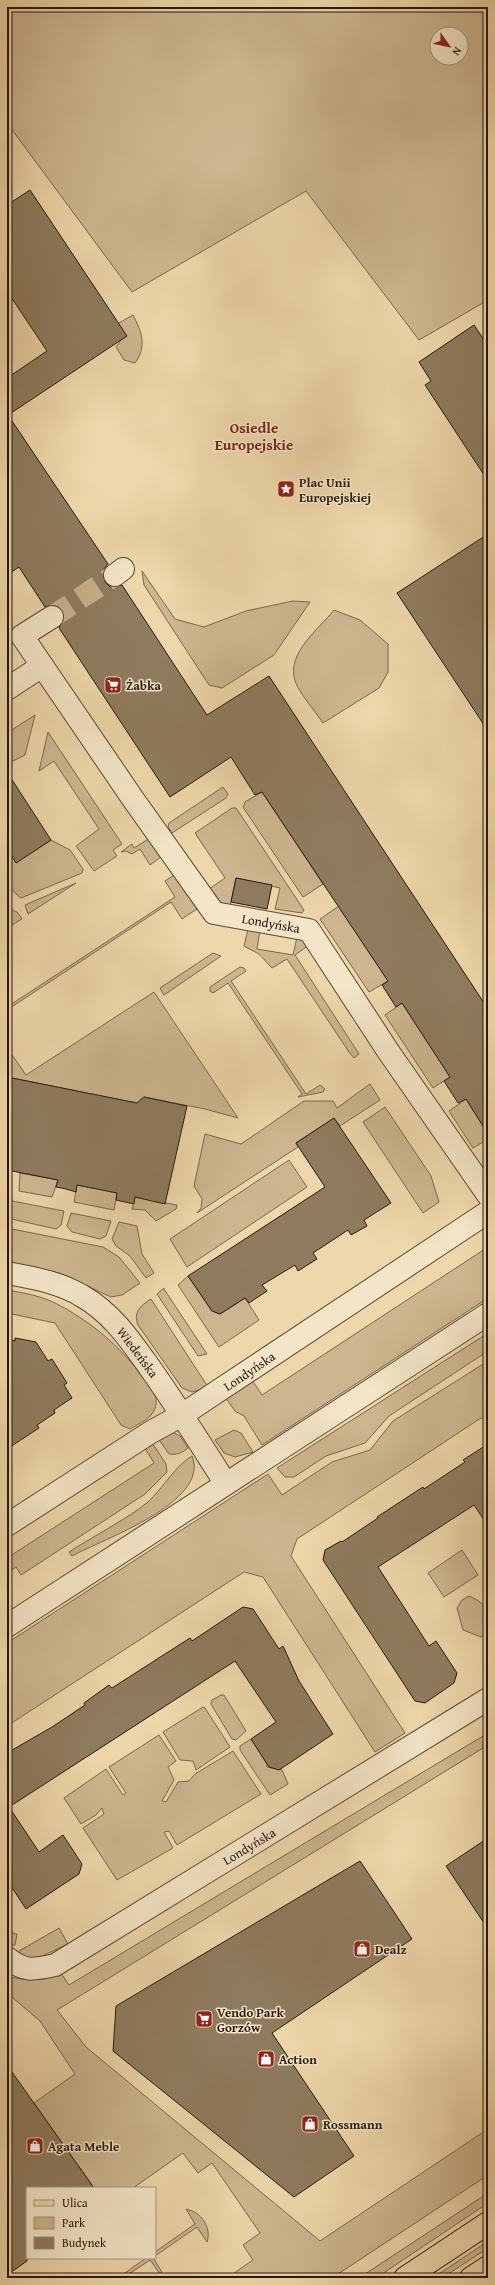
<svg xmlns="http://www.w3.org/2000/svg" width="495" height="2285" viewBox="0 0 495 2285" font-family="'Gentium Book Plus',serif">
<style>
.green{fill:#cdb68f;stroke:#7b664e;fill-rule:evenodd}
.building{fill:#8f7b5f;stroke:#29170e}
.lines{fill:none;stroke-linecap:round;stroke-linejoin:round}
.minor-tunnel{stroke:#c7b18b;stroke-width:22;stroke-dasharray:22 11;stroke-linecap:butt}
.minor-casing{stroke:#5a4735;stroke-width:24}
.major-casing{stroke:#29170e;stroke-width:24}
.minor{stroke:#f4e5c8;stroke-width:22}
.major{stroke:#eed7aa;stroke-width:22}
.labels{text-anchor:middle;stroke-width:3;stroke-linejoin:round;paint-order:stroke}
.poi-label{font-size:13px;font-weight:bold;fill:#29170e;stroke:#f4e5c8;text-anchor:start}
.street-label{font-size:13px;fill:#29170e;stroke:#f4e5c8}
.quarter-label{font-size:15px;font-weight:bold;fill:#7a1f14;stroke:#f4e5c8}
</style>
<rect width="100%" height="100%" fill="#eed7aa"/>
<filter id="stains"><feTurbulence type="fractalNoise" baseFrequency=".005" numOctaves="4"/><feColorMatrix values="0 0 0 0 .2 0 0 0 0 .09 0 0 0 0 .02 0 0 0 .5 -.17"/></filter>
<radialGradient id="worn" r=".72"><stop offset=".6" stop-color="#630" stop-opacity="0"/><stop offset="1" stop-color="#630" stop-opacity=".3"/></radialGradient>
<!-- green -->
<path class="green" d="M7,7h481v293l-69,40 -113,-149 -174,101 -125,-169zM437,34h24v24h-24z
M133,315c9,17 14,32 2,48l-11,-3 -8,-13 7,-10 -6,-13z
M142,571l33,48 29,8 42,-16 47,-10 17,1 -36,53 -52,33 -13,-3 -65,-100z
M334,610l26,10 28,24v28l-9,16 -56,35c-8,-12 -24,-30 -28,-42 -9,-28 24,-52 39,-71z
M35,715l-10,40 -18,9v-31z
M48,732l74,112 -9,6 4,6 -23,15 -18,-25 23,-17 -45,-68 -15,10z
M223,787l5,7 -2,4 -54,35 -4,-6 1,-4z
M262,792l61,92 -20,13 -60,-90 2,-5z
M232,808h4l68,102 -2,3 -27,-4 5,-21 -44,-10 -6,29 -11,-2 -10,-16 16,-11 -30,-45z
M150,838l12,18 -12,9 -10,-16 -8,5 -6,-3 -5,1 11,-8 2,4z
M51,840l19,10 13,19 -1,4 -61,25c-18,-12 -14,-31 -14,-50l9,15z
M174,875l23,34 -15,10 -11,-17 -164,108v-3l168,-110 -10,-16z
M76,883l-48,31 -3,-9z
M339,906l49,75 -19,11 -49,-73z
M13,910l5,3 4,6 -15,9v-15z
M248,929l12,1 -3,19 36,6 4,-18 7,1 5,7 -14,10 64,99 -5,4 -5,-6 -62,-93 -15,9 -13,-14 -15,-8z
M213,953l8,3 -57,39 -4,-7z
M240,967l4,1 2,3 -15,10 75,113 14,-9 5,4 -2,3 -25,5 4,-3 -74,-111 -15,10 -3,-2v-4z
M154,992l84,126 -33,-9 -61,-12 -7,6 -130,-26v-23l3,-2 16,23z
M402,1003l48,74 -17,11 -48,-73z
M370,1084l10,16 -40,26 -6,-8 -38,25 2,4 -101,66 4,-5 1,-9 -8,-13 11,-52 36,10 63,-43h29l4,7z
M466,1099l22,35v5l-15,9 -24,-37z
M385,1107l46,69 8,26 -16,11 -60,-91z
M289,1160l18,27 -120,80 -17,-28z
M20,1173l38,7 -6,17 -33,-6z
M77,1185l40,8 -3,17 -40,-8z
M135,1197l42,8 -1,4 -20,12 -11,-11 -13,-1z
M7,1200l57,11 -3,14 -5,4 -49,-11z
M71,1213l40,8 -5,15 -6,3 -28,-7 -5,-6z
M119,1222l18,4 5,28 12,19 -8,5 -16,-22 -14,-10 -4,-7z
M7,1228l96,19 16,10 21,26 -18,12 -11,2 -52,-24 -52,-10z
M488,1247v51l-226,147 -18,-29 -9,-5 -10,-14 27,-17 10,15z
M188,1276l24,35 8,3 25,-16 14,22 -40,27 -41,-62z
M164,1288v1l43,65 -9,2 -41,-62z
M7,1290c17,3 35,6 50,14 41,21 76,54 99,93 2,19 -11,23 -26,32l-9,-4 -66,-102 -48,-10z
M151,1299l57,88 -16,5 -10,-4 -44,-63c-5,-13 2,-19 13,-26z
M488,1333v18l-99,65 -24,27 -39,13 -32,21h-9l-8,-9z
M488,1361v59l-7,-2 -184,121 -6,17 114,177 -30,19 -112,-175 -19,-5 -237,154v-83l261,-169 14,21 50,-33 38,-12 23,-29z
M234,1430l7,3 12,19 -18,5 -11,-4 -9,-13z
M170,1431l10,5 8,12c-6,5 -11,7 -19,6l-12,-17z
M151,1441l15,23 1,8 -22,22 -124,81 -5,-8 -9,6v-15l147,-95 -9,-15z
M192,1456c19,46 -89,83 -120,100l-3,-4c23,-15 58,-33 79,-50 15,-14 28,-37 44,-46z
M462,1550l16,25 -34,22 -16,-24z
M469,1596c21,9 19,17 19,37l-7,4 -18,-7 -6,-22 5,-8z
M221,1695h3l22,36 -10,9 -4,-1 -21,-35 1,-4z
M203,1707l2,1 25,39 -34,23 -3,-9 -13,-1 -17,-28z
M488,1733v12l-431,265 29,37 234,194 168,-112v46l-156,103h-105l26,-18 -10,-15 17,-12 -48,-70 -14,10 -15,-20 -50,35h-39l-60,-85 41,-29 -35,-53 -33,-28v-17c21,6 33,3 52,-6l10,15z
M159,1735l17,26 -8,6 6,13 -12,21 4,1 12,-20 11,-1 6,-7 38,-23 28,43 -84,51 -8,-14 -5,1 9,16 -56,32 -34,-52 21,-14 -2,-6 -6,7 -15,9 -17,-26 42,-29 17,26 3,-2 -17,-26z
M251,1739l16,25v3l15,3 6,14 -18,11 -30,-45v-4z
M7,1924l6,9 4,1 -2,11h-4l-4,-6z
M59,1928l9,16 -28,13 -19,1 -2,-7z
M488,2193v10l-112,75h-17z
M186,2209c15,3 26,18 21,33l-10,-15 -42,29v-4l40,-28z
M488,2241v7l-46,30h-9z
M146,2258h7l9,14 -2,2 -10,-14 -27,18h-5z"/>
<!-- building -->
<path class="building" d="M30,190l97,146 -119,79 100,149 -5,6 2,12 5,5 12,-2 85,130 62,-39 219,333v125l-22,-35 -8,4 -14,-22 6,-4 -48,-74 -6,4 -14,-22 6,-4 -126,-189 -7,3 -24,-38 -61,40 -111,-169 5,-11 -2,-7 -10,-5 -7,2 -26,-40 -12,8v-197l40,-27 -40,-60v-86z
M474,325l14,21v135l-63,-96 6,-4 -12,-19z
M488,534v197l-91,-138z
M7,772l44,68 -35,23 -9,-15z
M236,878l36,7 -5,24 -36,-7z
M7,1077l130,26 7,-6 43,9 -22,98 -30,-7 -1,7 -18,-4 1,-7 -40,-8 -1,7 -10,-3 -10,-2 2,-7 -51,-10z
M334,1118l57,85 -27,17 3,6 -16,9 -3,-5 -35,23 4,6 -19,12 -3,-6 -33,20 5,6 -18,12 -4,-5 -25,16 -8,-3 -24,-35 137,-89 -29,-44z
M15,1338l21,4 12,19 4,-2 15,24 -3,2 8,13 -18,12 1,3 -18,12 2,3 -32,21v-110l8,2z
M488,1444v82l-14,-21 -96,62 51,79 7,-5 21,32 -3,10 -29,20 -10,-2 -92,-141 2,-10 16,-9 1,1 36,-24 -1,-1 46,-30 1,2 41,-27 -2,-2z
M243,1607l10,2 26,40 4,-3 16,35 34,53 -54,36 -10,-3 -18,-28 25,-17 -41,-61 -226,146 30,45 24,-17 19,29 -3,10 -53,35 -19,-29v-127l45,-26 33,-22 -1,-2 25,-18 3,3 78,-50 2,3z
M488,1838v91l-42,-63z
M360,1861l52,78 -140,94 82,123 -60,41 -181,-146 3,-45z
M7,2065l87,123h-67v73l-20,14z"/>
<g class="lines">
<!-- minor-tunnel -->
<path class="minor-tunnel" d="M52,617l63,-42"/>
<!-- minor casing -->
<g class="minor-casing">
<path id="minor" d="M115,575l8,-6
M52,617l-30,19 111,163 81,114 95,17 79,121 100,144
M7,689l35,-23
M7,1273c26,5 52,9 75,23 30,17 48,44 68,72 27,38 51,77 76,116
M7,1525l144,-93 31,-17 306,-203
M7,1626l481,-312
M7,1958c18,14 26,12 48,7l433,-266"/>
</g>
<!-- major casing -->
<g class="major-casing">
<path id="major" d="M405,2278l83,-55
M471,2278l17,-11"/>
</g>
<!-- minor -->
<use href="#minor" class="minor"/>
<!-- major -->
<use href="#major" class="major"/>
</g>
<!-- icons -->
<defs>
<g id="sight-square" transform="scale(0.9)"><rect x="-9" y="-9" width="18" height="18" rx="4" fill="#8f2418" stroke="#f4e5c8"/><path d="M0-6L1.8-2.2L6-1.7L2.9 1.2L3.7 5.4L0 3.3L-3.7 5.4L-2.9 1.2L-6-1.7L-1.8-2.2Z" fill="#fff"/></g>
<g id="supermarket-square" transform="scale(0.9)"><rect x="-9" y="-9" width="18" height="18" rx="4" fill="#8f2418" stroke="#f4e5c8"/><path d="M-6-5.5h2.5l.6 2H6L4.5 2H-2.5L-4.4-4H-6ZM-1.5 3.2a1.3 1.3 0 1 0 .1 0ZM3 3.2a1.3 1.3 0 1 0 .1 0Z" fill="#fff"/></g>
<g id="shop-square" transform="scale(0.9)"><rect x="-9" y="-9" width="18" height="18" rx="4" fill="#8f2418" stroke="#f4e5c8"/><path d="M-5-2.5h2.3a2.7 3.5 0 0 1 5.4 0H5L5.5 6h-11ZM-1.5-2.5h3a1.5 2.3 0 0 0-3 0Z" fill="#fff"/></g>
</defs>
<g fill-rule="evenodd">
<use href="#sight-square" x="286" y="489"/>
<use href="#supermarket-square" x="113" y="685"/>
<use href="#shop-square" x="362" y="1949"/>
<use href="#supermarket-square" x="204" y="2019"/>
<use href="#shop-square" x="266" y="2059"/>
<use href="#shop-square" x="310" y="2124"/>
<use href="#shop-square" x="35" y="2146"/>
</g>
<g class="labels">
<!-- poi labels -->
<g class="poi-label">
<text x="299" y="487">Plac Unii<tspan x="299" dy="15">Europejskiej</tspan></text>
<text x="126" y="690">Żabka</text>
<text x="375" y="1954">Dealz</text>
<text x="217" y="2017">Vendo Park<tspan x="217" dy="15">Gorzów</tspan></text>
<text x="279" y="2064">Action</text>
<text x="323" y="2129">Rossmann</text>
<text x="48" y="2151">Agata Meble</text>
</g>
<!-- street labels -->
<g class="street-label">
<text transform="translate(271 923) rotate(10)" y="5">Londyńska</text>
<text transform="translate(138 1352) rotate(53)" y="5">Wiedeńska</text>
<text transform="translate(249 1371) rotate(-34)" y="5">Londyńska</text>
<text transform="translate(249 1846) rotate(-31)" y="5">Londyńska</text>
</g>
<!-- quarter labels -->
<g class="quarter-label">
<text x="254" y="433">Osiedle<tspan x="254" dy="17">Europejskie</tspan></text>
</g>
</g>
<!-- margin -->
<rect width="495" height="2285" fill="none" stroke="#eed7aa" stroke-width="24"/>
<rect x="8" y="8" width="479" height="2269" fill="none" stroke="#29170e" stroke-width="2"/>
<rect x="12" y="12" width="471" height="2261" fill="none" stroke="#29170e"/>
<!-- legend -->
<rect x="26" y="2187" width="130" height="72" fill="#f4e5c8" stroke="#a3937e"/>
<rect x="34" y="2200" width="20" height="6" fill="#eed7aa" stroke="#a3937e"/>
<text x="62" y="2207" font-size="12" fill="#29170e">Ulica</text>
<rect x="34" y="2217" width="20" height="12" fill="#cdb68f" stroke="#a3937e"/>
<text x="62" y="2227" font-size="12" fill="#29170e">Park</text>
<rect x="34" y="2237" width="20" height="12" fill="#8f7b5f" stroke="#a3937e"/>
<text x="62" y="2247" font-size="12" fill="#29170e">Budynek</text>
<!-- north arrow -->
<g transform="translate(449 46) rotate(123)"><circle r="19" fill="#f4e5c8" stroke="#a3937e"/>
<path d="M0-3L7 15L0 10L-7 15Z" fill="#8f2418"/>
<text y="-6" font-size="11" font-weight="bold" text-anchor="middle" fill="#29170e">N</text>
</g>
<rect width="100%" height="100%" filter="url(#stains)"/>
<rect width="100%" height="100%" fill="url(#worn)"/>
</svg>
